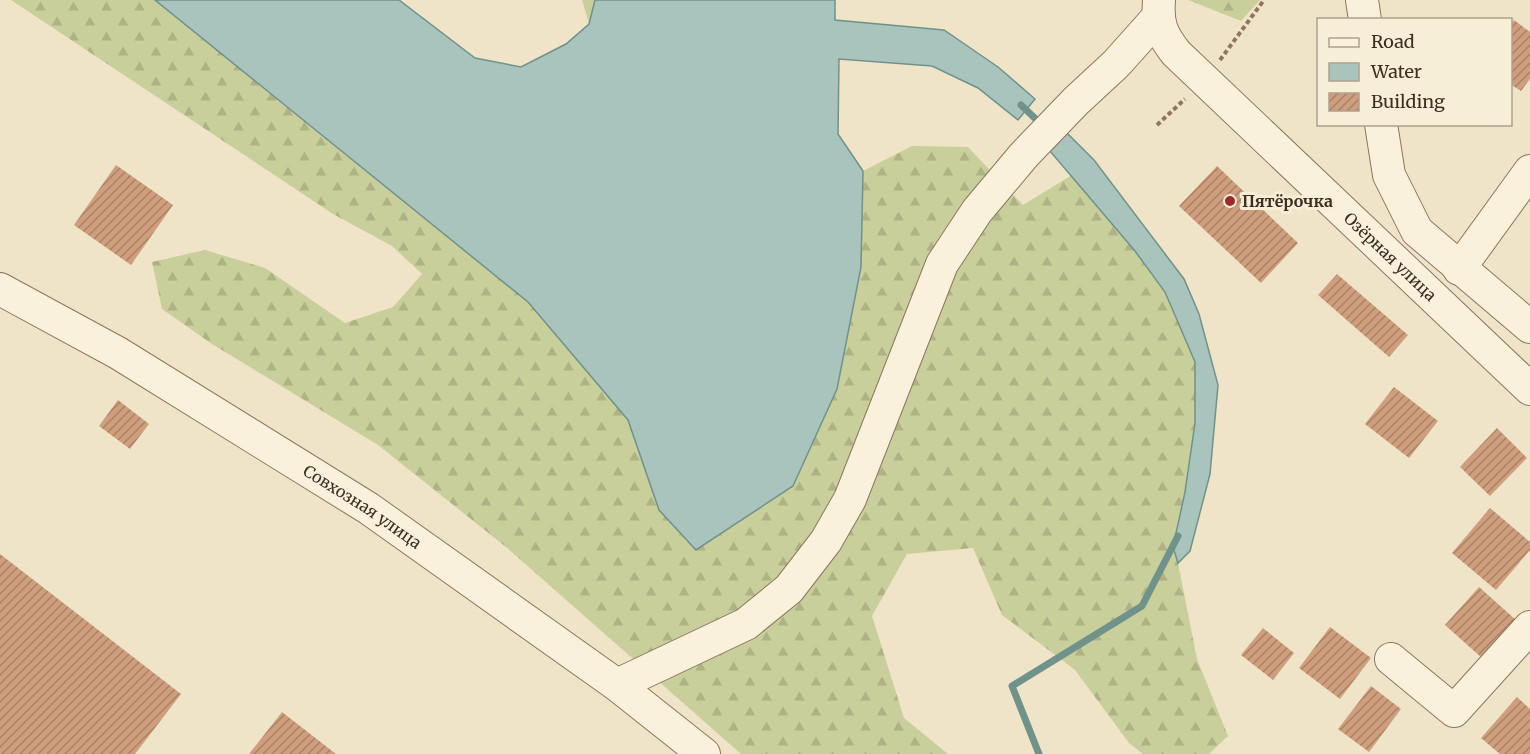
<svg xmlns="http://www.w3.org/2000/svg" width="1530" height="754" viewBox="0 0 1530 754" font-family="Merriweather,serif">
<defs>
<pattern id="forest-firs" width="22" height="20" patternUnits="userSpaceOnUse" patternTransform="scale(1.5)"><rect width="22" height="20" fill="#c9cf9b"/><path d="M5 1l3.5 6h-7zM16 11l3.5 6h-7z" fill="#aeb285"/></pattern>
<pattern id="building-hatch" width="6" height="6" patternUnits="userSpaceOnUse" patternTransform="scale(1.5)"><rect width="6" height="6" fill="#cf9f7d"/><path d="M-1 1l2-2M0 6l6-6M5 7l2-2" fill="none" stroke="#a98266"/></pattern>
</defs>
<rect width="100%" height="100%" fill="#f0e4c8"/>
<path fill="url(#forest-firs)" d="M11,0h144l373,302 101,118 30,90 134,-24 44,-97 24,-122 2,-96 49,-25 56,1 55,58 49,-30 63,76 30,41 30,70v61l-10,69 -12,55 5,16 19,96 31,77 -19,18h-66l-14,-11 -54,-73 -73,-55 -29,-67 -66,6 -35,62 32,102 44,36h-207l-235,-207 -128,-102 -166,-101 -50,-35 -10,-47 53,-12 60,18 80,55 48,-16 29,-33 -30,-28 -59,-32z
M582,0h13l-6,24v-1z
M1188,0h72l-19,21z"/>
<path fill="#a9c4bc" stroke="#6f938a" stroke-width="1.5" d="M155,0h244l76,58 46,9 45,-23 23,-20 6,-24h240v20l109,10 54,37 37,32 -17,21 -40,-32 -46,-22 -93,-7 -1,75 25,37 -2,96 -24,122 -44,97 -97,64 -37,-40 -31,-90 -100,-118z
M1067,133l27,27 90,119 15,35 19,71 -8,89 -20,77 -12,12 -5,-16 12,-55 10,-69v-61l-30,-70 -30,-41 -85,-100z"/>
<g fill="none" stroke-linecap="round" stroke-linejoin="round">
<path stroke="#6f938a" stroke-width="7" d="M1021,105l22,21
M1039,754l-27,-68 130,-80 36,-70"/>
</g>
<path fill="url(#building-hatch)" d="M1514,20l16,12v47l-9,12 -11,-7v-59z
M116,165l57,40 -42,60 -57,-40z
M1217,166l81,77 -37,40 -82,-77z
M1337,274l71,61 -19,22 -71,-62z
M1394,387l44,34 -29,37 -44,-34z
M118,400l31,24 -19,25 -31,-23z
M1497,428l30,30 -37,38 -30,-29z
M1490,508l40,34v8l-34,40 -44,-37z
M0,554l181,140 -46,60h-135z
M1479,587l37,33 -34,38 -37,-33z
M1330,627l41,31 -31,41 -41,-31z
M1263,628l31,25 -21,27 -32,-25z
M1371,686l30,23 -32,43 -31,-23z
M1517,697l13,12v45h-30l-19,-16z
M282,712l54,42h-87z"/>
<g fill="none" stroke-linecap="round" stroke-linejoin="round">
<g stroke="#8d765c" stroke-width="34">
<g id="minor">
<path d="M1362,0l3,20"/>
<path id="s1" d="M1159,1c-2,23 3,34 17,52l354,336"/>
<path d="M1381,124l8,51 28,56 113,96"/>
<path d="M1459,269l71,-98"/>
<path id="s2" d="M0,289l118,64 250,155 249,177 87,69"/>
<path d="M1391,659l63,52 76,-84"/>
<path d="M617,685l129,-61 43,-35 37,-48 24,-42 92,-235 35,-53 47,-56 52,-54 40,-37 42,-47"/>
</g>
</g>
<path stroke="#8d765c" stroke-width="4" stroke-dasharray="4.5 3" stroke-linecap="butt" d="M1220,60l44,-60
M1157,125l28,-26"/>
<use href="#minor" stroke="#faf1dc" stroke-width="32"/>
</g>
<circle fill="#9e2a2b" stroke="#f7eed8" stroke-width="2" cx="1230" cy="201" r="6"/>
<g text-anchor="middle" stroke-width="6" stroke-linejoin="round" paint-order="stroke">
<g font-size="16" font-weight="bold" fill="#3d2e20" stroke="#f7eed8" text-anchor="start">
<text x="1242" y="207">Пятёрочка</text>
</g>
<g font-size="16" fill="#3d2e20" stroke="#f7eed8">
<text dy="6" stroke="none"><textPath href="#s1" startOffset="352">Озёрная улица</textPath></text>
<text dy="6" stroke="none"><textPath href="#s2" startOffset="423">Совхозная улица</textPath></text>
</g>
</g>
<rect x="1317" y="18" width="195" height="108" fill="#f7eed8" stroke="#ada18e" stroke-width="1.5"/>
<rect x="1329" y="38" width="30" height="9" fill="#faf1dc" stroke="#ada18e" stroke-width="1.5"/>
<text x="1371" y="48" font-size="18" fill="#3d2e20">Road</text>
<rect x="1329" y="63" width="30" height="18" fill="#a9c4bc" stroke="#ada18e" stroke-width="1.5"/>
<text x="1371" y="78" font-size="18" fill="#3d2e20">Water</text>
<rect x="1329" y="93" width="30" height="18" fill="url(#building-hatch)" stroke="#ada18e" stroke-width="1.5"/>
<text x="1371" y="108" font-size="18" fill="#3d2e20">Building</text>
</svg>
